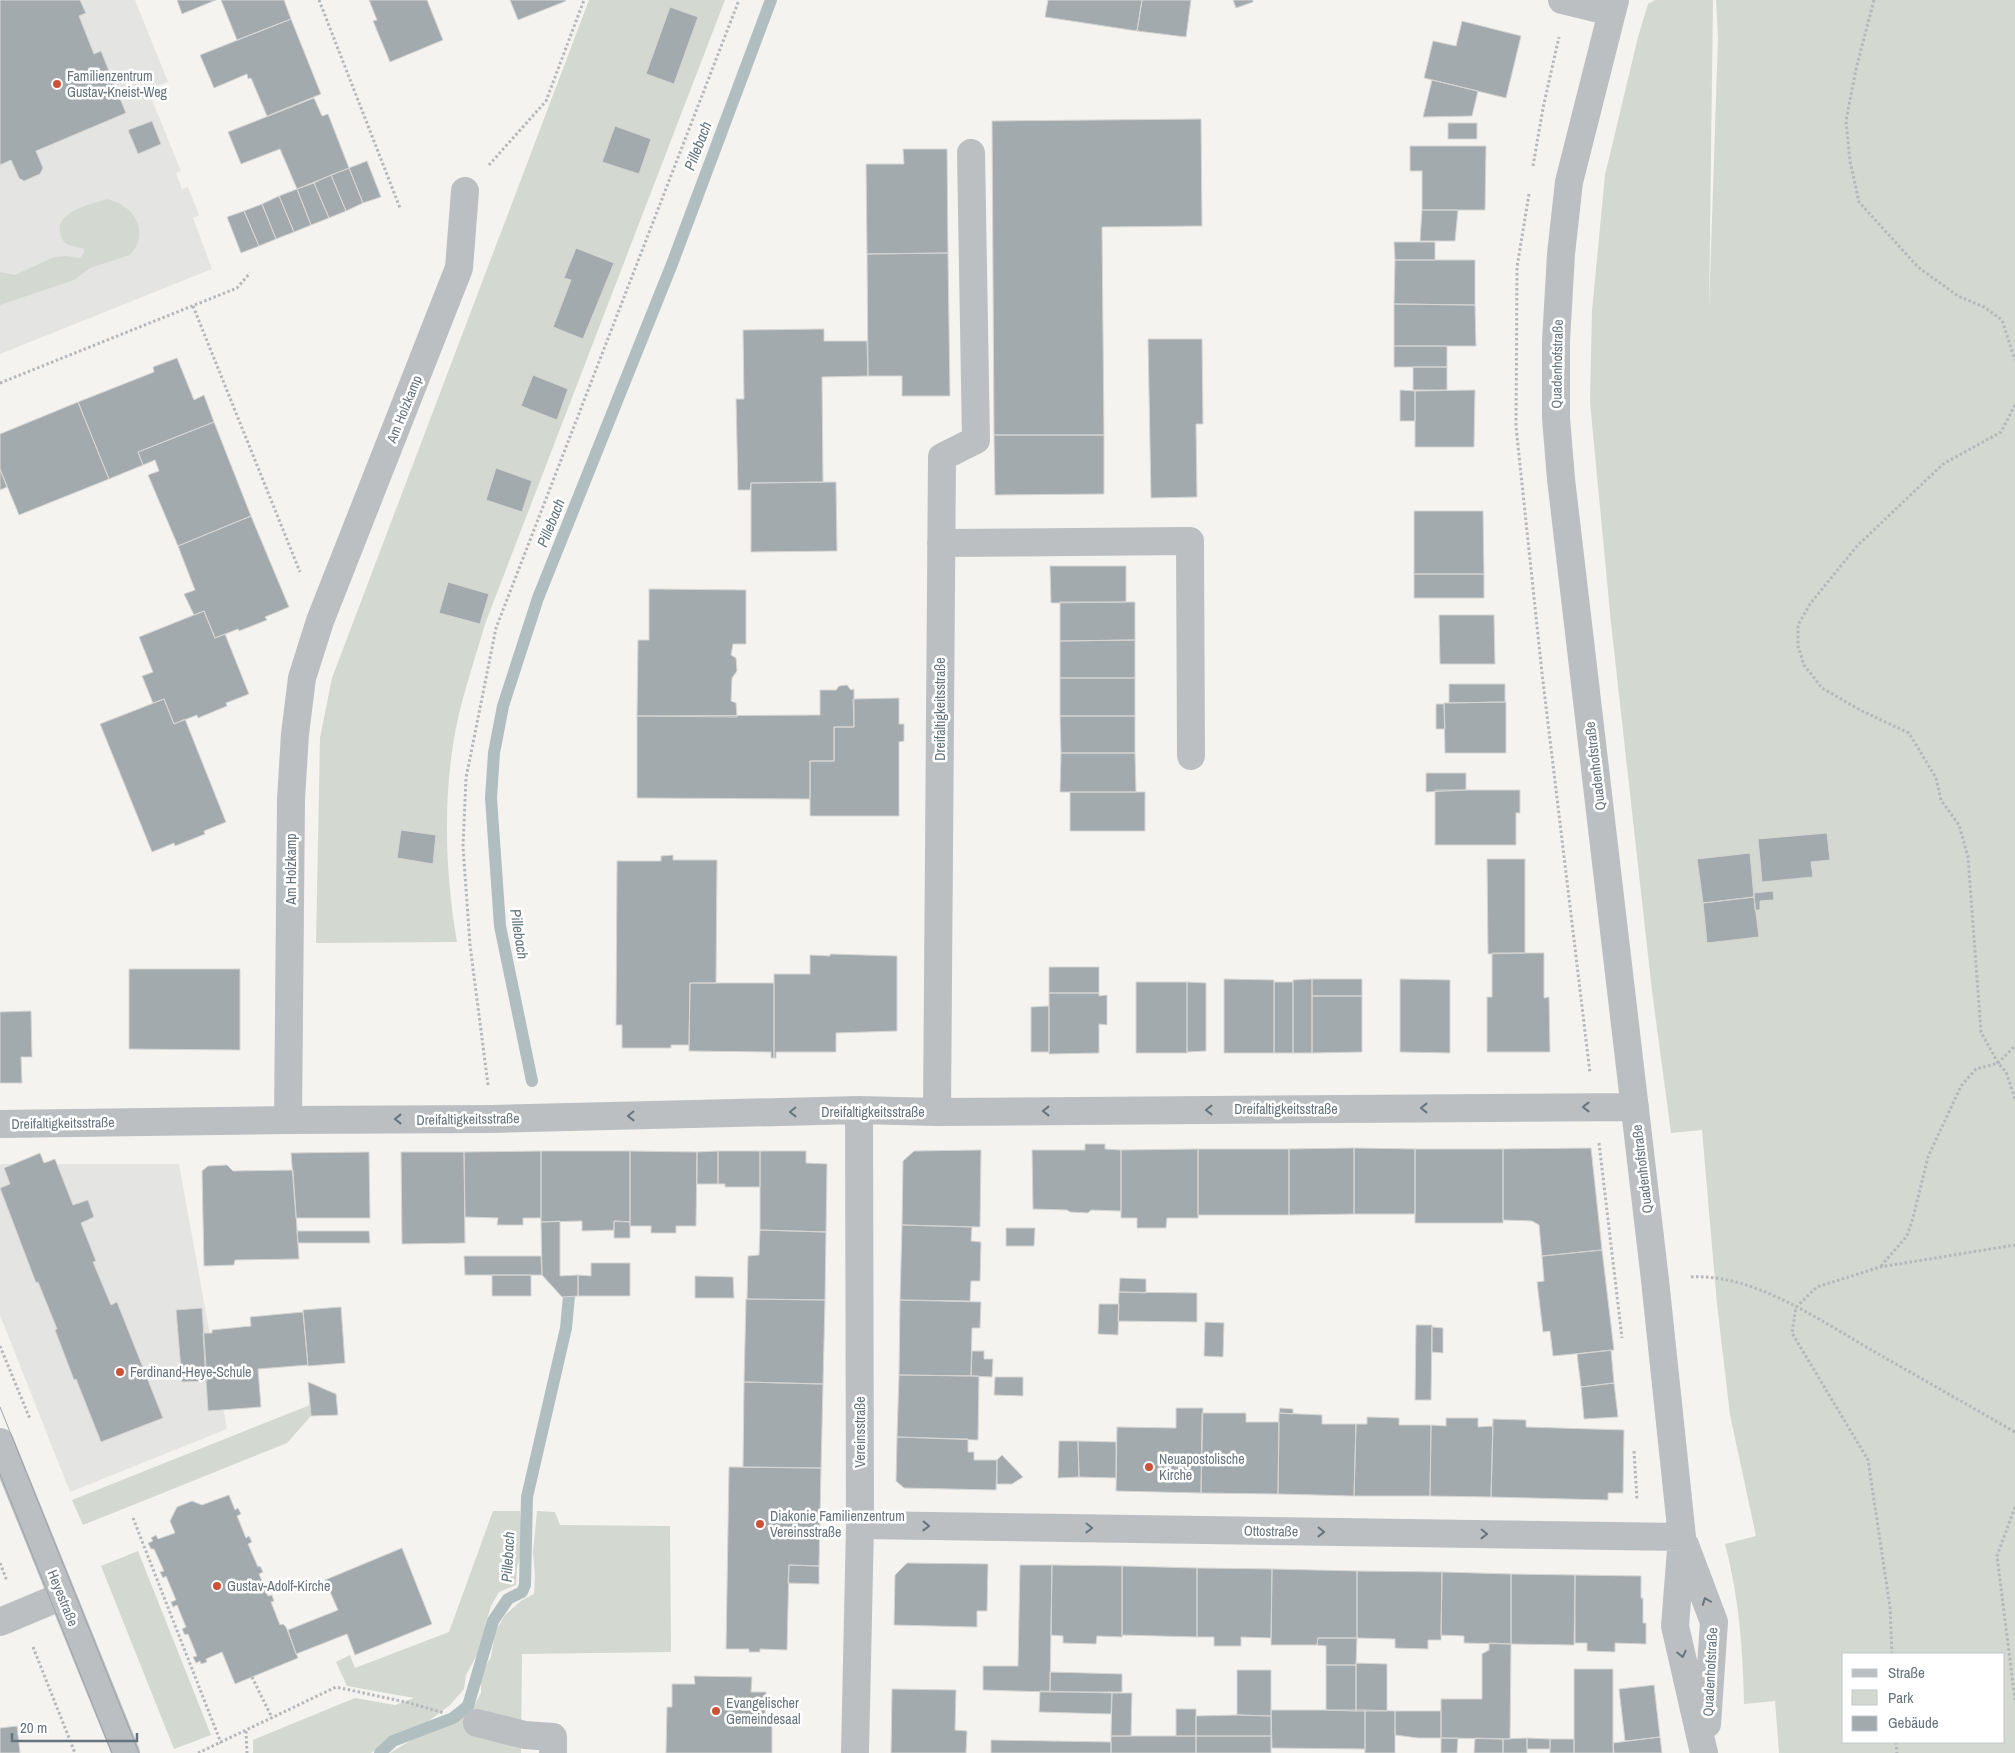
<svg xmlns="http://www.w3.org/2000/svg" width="2015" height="1753" viewBox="0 0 2015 1753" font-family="'Archivo Narrow',sans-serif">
<rect width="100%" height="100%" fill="#f4f3f0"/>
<path fill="#e4e5e3" d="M0,0h135l33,82 -20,8 33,81 -5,2 6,16 6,-2 11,28 -6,3 19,51 -212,85z
M0,1164h179l48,265 -157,63 -70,-177z"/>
<path fill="#d3d8d0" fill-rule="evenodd" d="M589,0h136l-240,624c-11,39 -26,80 -32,121 -10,66 -7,132 4,197l-141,1 4,-205 12,-60z
M1655,0h58l-4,310 9,-272 -2,-38h299v1753h-236l-4,-52 -31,3c-1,-55 -5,-107 -19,-160l31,-8 -26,-121 -13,-111 -15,-174 -31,3 -19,-142 -41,-368 -21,-221 2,-91 13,-136 33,-138 10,-33zM1844,1654h160v88h-160z
M107,199c20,5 37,20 31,43 -1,4 -5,9 -8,13l-40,13 -16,12 -74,25v-33l15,3 39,-18 12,-1 14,2 4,-5v-4c-6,-2 -15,-3 -19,-6 -3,-3 -4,-7 -5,-11 -4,-21 32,-28 47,-33z
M310,1405l1,11 -24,27 -204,82 -11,-25z
M493,1511h27l3,35 -6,22 -1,17 -17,7 -8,14 -6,20 -1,16 -18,33 -2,14 -14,16 -29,22 -32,12 -18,14h-118v-13l102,-42 40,7 19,-7 -67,-12 -11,-24 14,-7 5,13 94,-36z
M537,1511l18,1 5,13 110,1 1,126 -149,2 -1,99h-131l23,-14 43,-17 15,-11 10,-18v-19l10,-17 4,-25 10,-17 17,-15 12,-6 1,-17 -2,-25z
M138,1551l73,184 -37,14 -73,-183z"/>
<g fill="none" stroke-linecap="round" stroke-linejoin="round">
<path stroke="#b1bec0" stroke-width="12" d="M532,1081l-32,-155 -9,-128 3,-45 9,-47 35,-108 134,-334 99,-264
M380,1753l13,-12 60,-23 15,-12 25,-85 15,-22 14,-7 3,-7 2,-88 39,-169 3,-32"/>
</g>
<path fill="#a3aaae" stroke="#d5d5d3" d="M0,0h80l6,13 -7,3 15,38 7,-3 25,62 -90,38 7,17 -3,6 -16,7 -5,-3 -8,-18 -11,5z
M177,0h39l-34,14z
M221,0h63l7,19 -54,21z
M369,0h58l16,40 -53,22 -17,-41 4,-1z
M510,0h55l1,1 -48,19z
M1048,0h94l-5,31 -92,-14z
M1142,0h49l-5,37 -49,-6z
M1233,0h20v2l-17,6z
M670,7l28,10 -24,67 -28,-10z
M291,19l30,75 -54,22 -16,-38 -3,1 -1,-5 -33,14 -14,-33z
M1462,21l59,15 -15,62 -82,-20 9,-37 23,5z
M1432,80l46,11 -6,25 -49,1z
M314,98l8,18 6,-2 21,54 -52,21 -17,-40 -39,15 -13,-32z
M1201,119l1,107 -100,1 2,208h-110l-2,-314z
M152,121l9,23 -23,10 -10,-24z
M1448,123h29v16h-29z
M615,126l36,13 -12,35 -37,-12z
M1410,146h76l-1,64h-63v-39h-12z
M903,149h44l1,104 -81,1 -1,-90h38z
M367,161l14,36 -18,6 -14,-35z
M349,168l14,35 -17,8 -15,-36z
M331,175l15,36 -17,7 -15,-35z
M314,183l15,35 -18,7 -14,-36z
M297,189l14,36 -17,7 -15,-36z
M279,196l15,36 -18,7 -14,-35z
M262,204l14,35 -17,7 -15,-35z
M1422,210h36l-3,31h-35z
M244,211l15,35 -18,7 -14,-36z
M1394,242h41v18h-40z
M576,248l38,15 -31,76 -30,-12 18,-47 -7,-2z
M948,253l2,143h-48v-20h-34l-1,-122z
M1395,260h80v45l-81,-1z
M1394,304l81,1 1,41h-82z
M824,329v12h43l1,35 -46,1 1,105 -72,1 -1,7h-12l-2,-91h8l-1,-69z
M1148,339h54l1,85h-7l1,73 -46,1z
M1394,346h53v21h-53z
M177,358l17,42 10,-5 10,27 -76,30 5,13 -34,14 -31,-77 76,-30 -1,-5z
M1413,367h34v23h-34z
M533,375l35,14 -11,31 -36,-14z
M1400,390l15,1v30h-15z
M1475,390l-1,57h-59v-56z
M78,402l31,77 -90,36 -19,-46v-35z
M214,422l37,94 -73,30 -30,-71 11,-4 -4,-11 -12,5 -5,-13z
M994,435h110v59l-109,1z
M496,468l36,13 -10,31 -36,-12z
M0,469l7,18 -7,3z
M836,482l1,69 -86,1v-69z
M1414,511h69l1,63h-70z
M251,516l38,91 -24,10 2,3 -28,11 -1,-2 -23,9 -11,-27 -10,4 -10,-21 11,-4 -17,-44z
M1050,566h76v36l-75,1z
M1414,574h70v24h-70z
M448,582l41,12 -9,30 -41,-11z
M649,589l97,1v54h-13l-2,11 5,3 1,13 -5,7 -1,23 5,2 1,14 -100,-1 1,-76h11z
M1060,602h75v38l-75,1z
M204,611l11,27 10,-4 24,60 -23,9 1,3 -29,12 -1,-3 -23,9 -10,-25 -11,4 -11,-27 11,-4 -14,-35z
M1439,615h55l1,49h-55z
M1135,640v38h-75v-37z
M1060,678h75v38h-75z
M1449,684h56v18l-56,1z
M847,685l4,5 3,-1v38h-20v34h-24v38l-173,-1v-82l183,-1v-25h16l3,-4z
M899,698v26h5v17l-5,1v74h-89v-55h24v-34h20l-1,-28z
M164,699l10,25 11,-5 41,103 -22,9 1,3 -30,12 -1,-3 -22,9 -52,-128z
M1506,702v51h-61l-1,-50z
M1436,704h8l1,25h-9z
M1060,716h75v37h-74z
M1061,753h74l1,39h-76z
M1426,773h40v17l-40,2z
M1435,790h85v23h-4v32h-81z
M1070,792h75v39h-75z
M401,830l35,5 -3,29 -36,-6z
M1827,833l3,27 -19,2 2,15 -51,5 -4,-43z
M1750,853l4,44 -51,6 -6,-44z
M673,855v5h44l-1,123h-26l-1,62h-18v3h-49v-23h-6l1,-164h44v-5z
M1487,859h38v94l-37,1z
M1773,891l1,9 -14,1v9h-5l-1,-17z
M1754,897l5,40 -52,6 -4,-40z
M1492,953h52v45l5,-1 1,55h-63v-55h5z
M830,954l67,2v75l-61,2v19h-60v6h-2v-84h36v-19l20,1z
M1049,967h50v26h-50z
M129,969h111v81l-111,-1z
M1224,979l50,1v73h-50z
M1312,979h50v17h-50z
M1312,979v74h-19v-73z
M1400,979l50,1v73l-50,-1z
M1136,982h51v71h-51z
M1187,982l19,1v68l-19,1z
M1274,982h19v71h-19z
M690,983h84v75h-3v-6l-82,-1z
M1049,993h50v3l8,-1v30l-8,-1v29l-50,1z
M1312,996h50v56l-50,1z
M1049,1006v46h-18v-45z
M31,1011l1,46h-11l1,26h-22v-71z
M1085,1144h20v5l16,1v61l-30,-1 -3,3 -18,-1 -3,-2 -34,-1 -1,-59h53z
M1354,1148v66l-65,1v-66z
M1354,1148l61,1v65h-61z
M1591,1148l11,102 -60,6 -3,-31 -7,-4 -29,-1v-71z
M1198,1149v69h-31l-1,10h-29v-10h-16v-68z
M1198,1149h91v66h-91z
M1415,1149h88v74h-88z
M981,1150l-1,77 -78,-2 1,-64 11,-10z
M541,1151v67h-18v7h-26l1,-7 -33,-1 -1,-65z
M541,1151h89v71l-16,-1v9l-32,1v-10l-41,1z
M630,1151l67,1 -1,74h-20v7h-25v-7h-21z
M718,1151h42v36h-35v-3h-7z
M718,1151v33h-21v-32z
M760,1151h46v12l21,1 -1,68 -66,-2z
M369,1152l1,66h-74l-5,-65z
M401,1152h63l1,91 -63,1z
M40,1153l4,10 11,-4 18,46 15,-5 6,17 -13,6 15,38 -3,1 18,43 6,-3 46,116 -62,24 -25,-63 -2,1 -19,-50 2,-1 -19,-47 -2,1 -36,-95 10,-4 -6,-16z
M227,1165l6,6 60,-1 6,89 -64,1 -1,5 -30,1 -2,-95 6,-5z
M560,1221v55l18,-1v21l-16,1 -20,-22 -1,-53z
M614,1221l16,1v16h-16z
M902,1225l70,2 -1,14 10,1 -1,39h-9l-1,20 -70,-1z
M1006,1228h29l-1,18h-28z
M760,1230l66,2 -1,68 -78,-1 1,-43 11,-1z
M297,1231h72l1,12h-72z
M1602,1250l12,100 -61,6 -3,-25 -7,1 -6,-50 7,-1 -2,-25z
M464,1256h77l1,19h-77z
M591,1263h39v33h-52v-21l13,1z
M492,1275h39v21h-39z
M695,1276l38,1 1,21h-39z
M1120,1278l26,1v14l-27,-1z
M1119,1292l78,1v29l-79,-1z
M746,1299l79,1 -2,84 -79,-2z
M900,1300l81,2 -1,26h-8l-1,48 -72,-1z
M1099,1304h20l-1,31 -20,-1z
M341,1307l4,56 -37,3 -5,-56z
M202,1308l5,73 -25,1 -6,-72z
M303,1312l5,53 -50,4 3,38 -53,4 -5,-78h9v-3l39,-4 -1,-9z
M1205,1322l19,1 -1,34 -19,-1z
M1416,1325h16l-1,75h-16z
M1432,1327l11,1v25l-11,-1z
M1611,1350l3,33 -33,4 -4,-33z
M972,1351h12v8h9l-1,18 -21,-1z
M899,1375l80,1 -1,64 -81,-3z
M995,1377h28v19l-29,-1z
M308,1382l28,12 2,21 -27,1z
M744,1382l79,2 -2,84 -78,-1z
M1614,1383l4,34 -34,2 -3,-32z
M1176,1408h27l-2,85 -85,-2 1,-64 59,1z
M1280,1408l13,1v5l-14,-1z
M1202,1413h44v9h33l-1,72 -77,-1z
M1279,1413l43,2v9h34l-2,72 -76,-2z
M1367,1417l32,1v7h32l-1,71h-76l2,-72h11z
M1446,1418h32v9l15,-1 -2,71 -61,-1 1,-71 15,1z
M1493,1419l33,1v7l98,3 -1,63h-15v7l-117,-3z
M897,1437l71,2v13h6v8h23l-1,30 -92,-2 -8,-7z
M1059,1441h19l1,36 -21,1z
M1078,1441l38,1v36l-37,-1z
M1002,1455l21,22 -11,7h-15v-24z
M729,1467l92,1 -2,98 -30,-1 -2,85 -27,-1v3h-11v-3h-23z
M229,1495l6,15 3,-2 3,6 -4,2 9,22 3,-2 3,6 -4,2 10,23 2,-1 3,6 -4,2 9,22 4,-1 2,6 -3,1 9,23 3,-1 3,3 12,31 -63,26 -13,-32 -16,7 1,3 -6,2 -1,-3 -4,2 -3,-6 4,-1 -9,-22 -3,1 -3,-6 4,-2 -9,-22 -4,2 -2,-5 5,-2 -10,-24 -3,2 -3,-6 4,-1 -10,-22h-3l-3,-6 5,-2 -2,-3 5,-3 2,4 17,-6 -5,-12 7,-14 15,-6 10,4z
M402,1548l30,76 -77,31 -8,-21 -51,20 -8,-24 50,-20 -13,-30z
M907,1563l81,1 -1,47h-10v16l-83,-2 1,-50z
M789,1565l30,1v18l-31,-1z
M1020,1565h32l-2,127 -67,-2v-24h35z
M1052,1565l70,1v71l-25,-1 -1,8 -33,-1v-7l-12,-1z
M1122,1566l75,2v69l-75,-2z
M1197,1568l75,1 -1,69 -30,-1v9h-27v-9h-17z
M1272,1569l85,2v67h-39l-1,7h-46z
M1357,1571l85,1 -1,68h-13v9l-33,-1v-9l-38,-1z
M1442,1572l69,2v70l-47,-1v-7l-23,-1z
M1511,1574l64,1 -1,70 -63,-1z
M1575,1575l66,1v22h2v25h3v21l-31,-1v9l-28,-1v-8h-12z
M1318,1638h39l-1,27h-30v-19l-9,-1z
M1489,1643l22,1 -1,95 -69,-1v-39h41v-45l7,-4z
M1356,1663l31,1v47h-31z
M1326,1665h30v46l-30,-1z
M1574,1669h39v84h-39z
M1237,1670h34v46l-34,-1z
M1050,1672l72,2v18h-72z
M694,1676l58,1 -1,15h15l-1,23h7v38h-106l1,-46h5v-23h23z
M1654,1685l6,52 -35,4 -6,-52z
M892,1689l64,1 -1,40 12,1 -1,22h-75z
M1040,1691l72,2 -1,21 -72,-2z
M1112,1693h20l-1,43h-20z
M1176,1709h20v27h-20z
M1271,1710h94v39l-93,-1z
M1365,1710l30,1v42h-30z
M1395,1711h46v27h-23l-23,-3z
M1237,1715l34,1v20h-75v-20z
M17,1726l3,27h-20v-25z
M1111,1736h85v17h-85z
M1196,1736h75v17h-75z
M1660,1737l2,16h-48l-1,-10z
M1441,1738h17l-1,15h-16z
M1475,1738l28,1v14h-29z
M1527,1738v15h-24v-14z
M1527,1738l23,1v10h-23z
M1550,1739h24v14h-24z
M991,1740l120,2v11h-120z"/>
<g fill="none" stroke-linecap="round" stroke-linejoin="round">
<path stroke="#b5b8ba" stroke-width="3" stroke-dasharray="2.5 2.5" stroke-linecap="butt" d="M319,0l81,208
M1874,0l-18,69 -10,52 4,40 9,41 59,65 40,29 26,11 18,13 13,40
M489,165l57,-64 38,-101
M1533,166l10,-58 16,-71
M1529,194l-12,73 -1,160 26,246 48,400
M193,306l107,266
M0,383l237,-95 13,-15
M2015,405l-14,27 -58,32 -86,82 -47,58 -12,21v21l6,19 18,23 40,23 47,22 27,45 5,22 18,25 9,32 13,175 17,31 8,9 9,27
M488,1085l-18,-140 -7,-98 3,-69 30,-150 243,-628
M1599,1143l23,195
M1881,1266l26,-30 6,-18 15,-61 33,-71 15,-17 22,-6 17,-17
M1691,1277c63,-4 131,45 184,75 47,27 93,53 140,80
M0,1346l30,73
M1634,1451l3,49
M2015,1507l-18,49 18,144
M133,1518l88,225
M0,1563l7,18
M33,1647l42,106
M1892,1654l-2,-47 -22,-147 -76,-127 4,-26 21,-20 63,-20 135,-22
M252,1677l20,41
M246,1731l1,22
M1896,1742l1,11
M198,1753l138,-66 74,16 34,10"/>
<path stroke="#bbbfc1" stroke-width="28" d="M1562,0l49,12
M1615,0l-46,182 -8,72 -5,87v77l5,61 94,801 27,257 -7,89 29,127
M941,543l249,-2 1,215
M937,1112l5,-655 34,-17 -5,-287
M288,1120l3,-321 4,-65 7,-56 18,-57 139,-353 6,-77
M0,1124l288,-4 204,-1 367,-9 78,2 698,-5
M0,1442l126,311
M860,1525l822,12
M1685,1545l29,77 -7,102
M0,1622l62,-26
M477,1723l48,12 28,2v16
M855,1753l5,-228 -1,-415"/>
<path stroke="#9da3a7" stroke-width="1" d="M0,1407l139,346
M0,1474l112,279"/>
</g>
<defs><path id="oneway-chevron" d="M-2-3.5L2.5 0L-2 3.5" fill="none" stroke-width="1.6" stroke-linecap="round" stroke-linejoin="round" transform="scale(1.25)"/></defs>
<g stroke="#66747d">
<use href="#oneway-chevron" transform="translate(1586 1107) rotate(180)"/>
<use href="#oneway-chevron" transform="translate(1424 1108) rotate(180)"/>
<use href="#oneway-chevron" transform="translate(1209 1110) rotate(180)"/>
<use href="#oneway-chevron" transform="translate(1046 1111) rotate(180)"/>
<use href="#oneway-chevron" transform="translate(793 1112) rotate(179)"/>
<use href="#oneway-chevron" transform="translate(631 1116) rotate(179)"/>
<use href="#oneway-chevron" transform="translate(398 1119) rotate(180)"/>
<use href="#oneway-chevron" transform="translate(926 1526) rotate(1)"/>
<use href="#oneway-chevron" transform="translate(1089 1528) rotate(1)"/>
<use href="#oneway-chevron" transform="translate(1321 1532) rotate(1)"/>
<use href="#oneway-chevron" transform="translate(1484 1534) rotate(1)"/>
<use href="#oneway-chevron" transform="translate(1706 1601) rotate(-111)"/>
<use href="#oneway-chevron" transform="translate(1682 1654) rotate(77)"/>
</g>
<g fill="#cc5238" stroke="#fff" stroke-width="2">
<circle cx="57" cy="84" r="5"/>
<circle cx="120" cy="1372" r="5"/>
<circle cx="1149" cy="1467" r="5"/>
<circle cx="760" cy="1524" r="5"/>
<circle cx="217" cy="1586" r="5"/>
<circle cx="716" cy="1711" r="5"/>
</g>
<g text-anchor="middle" stroke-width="5" stroke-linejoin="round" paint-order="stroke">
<g font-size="14" fill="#66747d" stroke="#fff" text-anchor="start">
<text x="67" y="81">Familienzentrum<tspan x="67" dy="16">Gustav-Kneist-Weg</tspan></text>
<text x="130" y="1377">Ferdinand-Heye-Schule</text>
<text x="1159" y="1464">Neuapostolische<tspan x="1159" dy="16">Kirche</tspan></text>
<text x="770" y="1521">Diakonie Familienzentrum<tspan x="770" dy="16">Vereinsstraße</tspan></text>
<text x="227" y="1591">Gustav-Adolf-Kirche</text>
<text x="726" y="1708">Evangelischer<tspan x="726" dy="16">Gemeindesaal</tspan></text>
</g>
<g font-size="14" fill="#66747d" stroke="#fff">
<text transform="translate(1557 364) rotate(-89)" y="5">Quadenhofstraße</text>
<text transform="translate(404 409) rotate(-68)" y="5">Am Holzkamp</text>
<text transform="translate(940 709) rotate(-90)" y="5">Dreifaltigkeitsstraße</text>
<text transform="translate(1595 766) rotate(-97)" y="5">Quadenhofstraße</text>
<text transform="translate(291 869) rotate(-90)" y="5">Am Holzkamp</text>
<text x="1286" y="1114">Dreifaltigkeitsstraße</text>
<text x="873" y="1117">Dreifaltigkeitsstraße</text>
<text transform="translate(468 1119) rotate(-1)" y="5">Dreifaltigkeitsstraße</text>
<text transform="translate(63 1123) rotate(-1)" y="5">Dreifaltigkeitsstraße</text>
<text transform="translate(1642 1169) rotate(-97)" y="5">Quadenhofstraße</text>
<text transform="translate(860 1432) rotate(-90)" y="5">Vereinsstraße</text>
<text transform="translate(1271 1531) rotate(1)" y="5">Ottostraße</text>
<text transform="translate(63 1598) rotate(68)" y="5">Heyestraße</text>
<text transform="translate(1710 1672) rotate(-87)" y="5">Quadenhofstraße</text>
</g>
<g font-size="15" font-style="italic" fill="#62767b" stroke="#fff">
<text transform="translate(698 146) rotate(-69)" y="5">Pillebach</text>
<text transform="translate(551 523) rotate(-68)" y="5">Pillebach</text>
<text transform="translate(519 934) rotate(81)" y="5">Pillebach</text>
<text transform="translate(508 1557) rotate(-87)" y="5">Pillebach</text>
</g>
</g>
<rect x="1842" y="1653" width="162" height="90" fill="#ffffff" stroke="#c2c7cb"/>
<rect x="1852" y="1669" width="25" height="8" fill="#bbbfc1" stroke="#c2c7cb"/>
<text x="1888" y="1678" font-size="15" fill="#66747d">Straße</text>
<rect x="1852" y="1690" width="25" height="15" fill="#d3d8d0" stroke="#c2c7cb"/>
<text x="1888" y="1703" font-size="15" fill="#66747d">Park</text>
<rect x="1852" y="1716" width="25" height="15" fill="#a3aaae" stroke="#c2c7cb"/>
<text x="1888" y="1728" font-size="15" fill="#66747d">Gebäude</text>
<path d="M12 1733v8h125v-8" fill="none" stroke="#66747d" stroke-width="2.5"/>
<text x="20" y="1733" font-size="15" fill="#66747d" stroke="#ffffff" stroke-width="4" paint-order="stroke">20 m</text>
</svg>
